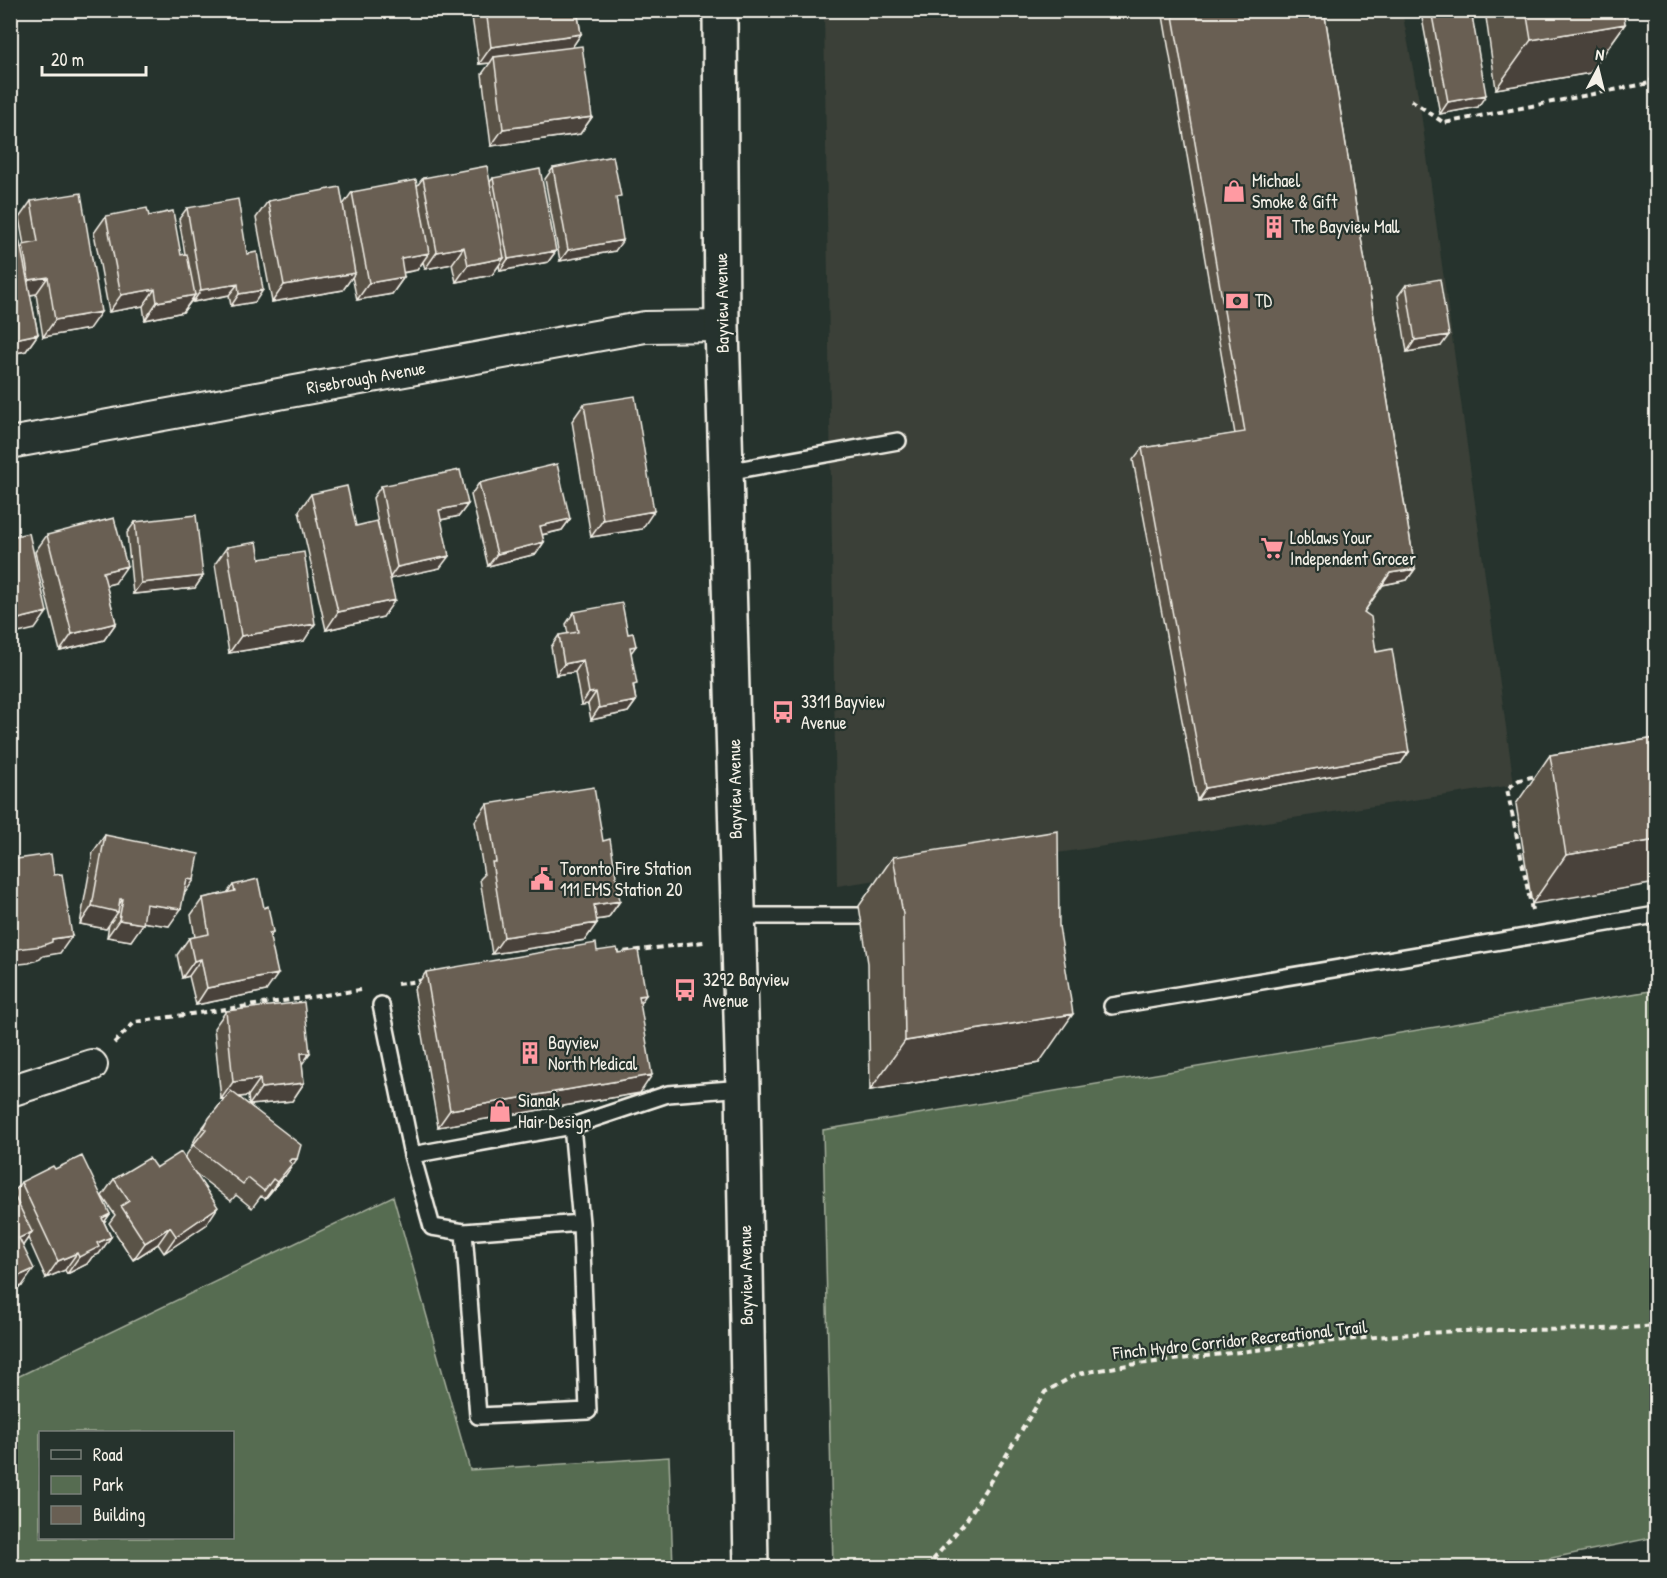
<svg xmlns="http://www.w3.org/2000/svg" width="1667" height="1578" viewBox="0 0 1667 1578" font-family="'Patrick Hand',sans-serif">
<rect width="100%" height="100%" fill="#26332d"/>
<filter id="ink" filterUnits="userSpaceOnUse"><feTurbulence type="fractalNoise" baseFrequency=".0167" numOctaves="2"/><feDisplacementMap in="SourceGraphic" scale="12" xChannelSelector="R" yChannelSelector="G"/><feConvolveMatrix kernelMatrix="1 2 1 2 8 2 1 2 1" color-interpolation-filters="sRGB"/></filter>
<g filter="url(#ink)">
<path fill="#3a4038" d="M824,11h578l18,95 94,679 -677,101z"/>
<path fill="#566c51" stroke="#a5ae9c" stroke-width="1.5" fill-rule="evenodd" d="M1656,990v547l-154,31 -669,-1 -10,-437z
M393,1196l77,274 199,-13 4,110h-662v-187zM40,1432h192v106h-192z"/>
<g fill="none" stroke-linecap="round" stroke-linejoin="round">
<g stroke="#f4f1e8" stroke-width="20">
<path id="service" d="M726,472l172,-31
M738,916h123
M381,1005l31,150 160,-29 96,-32 75,-6
M1112,1006l544,-91
M572,1126l9,97 7,188 -110,5 -14,-184 117,-9
M412,1155l20,72 32,5"/>
</g>
<g stroke="#f4f1e8" stroke-width="34">
<path id="minor" d="M10,443l635,-116 77,-1
M10,1091l82,-26"/>
</g>
<g stroke="#f4f1e8" stroke-width="38">
<path id="secondary" d="M720,10l2,316 21,762 8,480"/>
</g>
<path stroke="#f4f1e8" stroke-width="4" stroke-dasharray="6 4.5" stroke-linecap="butt" d="M1411,100l33,23 206,-40 6,-13
M1532,910l-25,-121 12,-9 21,-5
M614,953l90,-11
M397,984l28,-4
M114,1043l21,-21 225,-32
M926,1568l40,-47 79,-129 32,-18 51,-9c104,-11 209,-27 314,-33 71,-4 143,0 214,-6"/>
<use href="#service" stroke="#26332d" stroke-width="15"/>
<use href="#minor" stroke="#26332d" stroke-width="30"/>
<use href="#secondary" stroke="#26332d" stroke-width="33"/>
</g>
<path fill="#5a5247" stroke="#f4f1e8" stroke-width="1.5" fill-rule="evenodd" d="M471,10h106l4,24 -9,13 20,70 -12,17 -89,12 -9,-72 8,-11 -11,1z
M985,10h43l-42,7z
M1162,10h162l91,559 -8,11 -24,5 -19,27 45,140 -8,11 -204,37 -64,-340 9,-12 93,-14z
M1423,10h48l7,97 -38,7 -19,-101z
M1485,10h138l2,14 -35,49 -94,16z
M553,168l64,34 -2,49 -55,10 -15,-82z
M423,178l67,4 3,-4 63,73 -8,11 -48,9 -1,-6 -7,10 -36,7 -4,-18 -27,5 -2,-7 -6,8 -14,3 1,4 -12,17 -35,6 -5,-24 -9,14 -71,12 -16,-84 12,-17 75,4 9,-13 65,-6z
M31,201l58,128 -46,8 -7,-43 -6,1 8,39 -12,17 -16,3v-119l11,14 3,-4 -5,-27z
M187,208l68,94 -24,4 -2,-11 -36,7v-3l-10,13 -38,8 -2,-14 -34,6 -15,-79 12,-17h43l32,39 4,-1 -6,-35z
M1406,285l35,61 -34,6 -9,-56z
M584,404l58,125 -51,8 -19,-116z
M479,483l91,36 -8,11 -20,5 2,7 -8,12 -48,12 -17,-71z
M381,486l87,18 -9,12 -18,4 -1,48 -50,10 -7,39 -57,13 -27,-119 12,-17 45,32 23,3 -6,-31z
M135,522l68,54 -8,12 -62,6 -6,-61z
M47,535l68,48 -9,2 10,38 -12,17 -44,11 -25,-99z
M227,547l33,12 44,82 -75,12 -14,-89z
M574,612l57,41 3,36 2,12 -8,11 -37,8 -3,-16 -7,1 -6,-33 -19,3 -5,-28 8,-12 9,-1 -2,-10z
M1656,738l-124,166 -16,-100 34,-49z
M487,804l116,37 17,60 -12,17 -12,2 1,3 -12,17 -93,14 -12,-75 4,-4 -9,-54z
M105,835l79,59 -15,32 -26,-4 -12,19 -24,-4 2,-13 -3,5 -26,-5 13,-72z
M893,857l166,69 -20,137 -169,27 -2,-127 -9,-57z
M233,885l31,23 9,24 -3,5 -4,54 -70,14 -7,-29 -7,2 -5,-23 12,-17 6,-1 -4,-22 12,-17 24,-5z
M597,951l21,2 22,50v90l-202,34 -24,-138 12,-17z
M226,1011l76,52 2,20 -12,18 -43,4 36,71h-1l-19,23 -4,-3 -9,12 -16,-13 -5,6 -36,-28 11,52 -42,28 -6,-9 -25,16 -24,-37 6,-8 -13,-19 12,-17 42,-11 29,-11 8,-12h-1l5,-10 28,-37 -4,1 -7,-71zM248,1096l1,9 -11,-8z
M55,1169l55,45 -6,8 7,15 -12,17 -7,3 -5,7 -20,10 -2,-4 -19,8 -18,-40 -5,7 -1,41 -12,5v-104l3,6 8,-11z"/>
<path fill="#4a423a" stroke="#f4f1e8" stroke-width="1.5" d="M991,10h37l-42,7z
M1625,24l-35,49 -94,16 35,-49z
M581,34l-12,18 -75,5 -4,6 -11,1 12,-17z
M1486,95l-8,12 -38,7 8,-12z
M592,117l-12,17 -89,12 12,-17z
M623,240l-8,11 -55,10 8,-11z
M464,247l-12,17 -27,5 12,-17z
M556,251l-8,11 -48,9 8,-12z
M429,253l-12,17 -28,5 12,-17z
M504,258l-12,17 -36,7 12,-17z
M355,273l-12,17 -71,12 12,-17z
M48,277l-12,17 -19,3 12,-17z
M404,277l-12,17 -35,6 12,-17z
M238,284l-9,11 -36,7 8,-12z
M155,289l-12,17 -34,6 12,-17z
M263,290l-8,12 -24,4 8,-12z
M195,295l-12,17 -38,8 12,-18z
M101,312l-12,17 -46,8 12,-17z
M38,334l-12,17 -16,3v-14z
M1449,335l-8,11 -34,6 8,-12z
M468,504l-9,12 -28,6 8,-12z
M654,511l-12,18 -51,8 12,-17z
M570,519l-8,11 -30,7 8,-11z
M544,542l-8,12 -48,12 9,-12z
M449,556l-9,12 -51,11 8,-12z
M127,566l-12,17 -24,6 12,-17z
M1415,569l-8,11 -25,5 8,-12z
M203,576l-8,12 -62,6 8,-11z
M395,600l-12,17 -57,13 12,-18z
M47,612l-12,17 -25,6v-14z
M116,623l-12,17 -44,11 12,-17z
M315,624l-11,17 -75,12 12,-17z
M636,646l-8,11 2,-10z
M583,660l-8,12 -19,3 8,-11z
M596,692l-8,12 -7,1 8,-12z
M636,701l-8,11 -37,8 8,-12z
M1409,752l-8,11 -204,37 8,-12z
M1656,840v43l-124,21 34,-49z
M187,879l7,1 -12,17z
M120,899h3l-9,12 4,1 -12,17 -26,-5 12,-18z
M620,901l-12,17 -26,4 12,-17z
M146,904l35,5 -12,17 -35,-5z
M119,920l24,4 -12,17 -24,-4z
M597,923l-12,17 -93,14 12,-17z
M72,936l-12,17 -17,3 -3,3 -11,4 -19,2v-15l42,-11z
M201,959l-12,17 -7,2 12,-17z
M278,974l-12,17 -70,14 11,-17z
M646,995l-12,17 5,-16z
M1073,1014l-34,49 -169,27 35,-49z
M301,1053h9l-12,17z
M652,1075l-12,18 -202,34 12,-17z
M260,1079l-12,17 -27,3 12,-17z
M304,1083l-12,18 -43,4 12,-17z
M291,1159h6l-12,17h-1l-19,23 12,-17 2,-6z
M218,1207l-12,18 -42,28 12,-17z
M110,1214l-12,17 4,-13z
M170,1227l-12,17 -25,16 12,-17z
M32,1232l-12,18 -1,-12z
M111,1237l-12,17 -7,3 -5,7 -20,10 12,-17 18,-14z
M77,1253l-12,17 -19,8 12,-17z
M34,1269l-12,17 -12,5v-10l2,-2z"/>
<path fill="#695f53" stroke="#f4f1e8" stroke-width="1.5" d="M486,10h91l4,24 -90,13z
M1172,10h152l91,559 -25,4 -26,39 7,5 5,35 16,-3 17,103 -204,36 -63,-340 103,-16z
M1431,10h40l15,85 -38,7z
M1526,10h97l2,14 -94,16z
M582,46l10,71 -89,12 -9,-72z
M613,156l8,40 -5,1 7,43 -55,10 -15,-82z
M487,166l17,92 -36,7 -4,-18 -27,5 -14,-74z
M540,169l16,82 -48,8 -15,-81z
M416,180l13,73 -28,5 3,19 -35,6 -17,-91z
M340,187l15,86 -71,12 -16,-84z
M81,193l20,119 -46,8 -7,-43 -19,3 -6,-35 15,-3 -7,-41z
M238,199l9,55 10,-2 6,38 -24,4 -1,-10 -37,6 -14,-82z
M147,208l2,8 24,-5 8,44 6,-1 8,41 -38,7 -2,-13 -34,6 -15,-79z
M18,233l20,101 -28,6v-105z
M1440,279l9,56 -34,5 -9,-55z
M635,396l19,115 -51,9 -19,-116z
M557,464l13,55 -30,7 4,16 -47,12 -18,-71z
M460,470l8,34 -29,6 10,46 -52,11 -16,-81z
M347,486l9,40 21,-5 18,79 -57,12 -27,-118z
M196,515l7,61 -62,7 -6,-61z
M114,518l13,48 -24,6 13,51 -44,11 -25,-99z
M29,533l18,79 -37,9v-84z
M257,542l3,17 44,-7 11,72 -74,12 -14,-89z
M622,603l6,31 5,-1 3,13 -6,1 7,37 -4,1 3,16 -37,7 -3,-16 -7,1 -6,-33 -19,4 -5,-29 19,-3 -4,-20z
M1656,738v102l-90,15 -16,-100z
M594,787l9,54 7,-2 10,62 -26,4 3,18 -93,14 -12,-75h4l-9,-58z
M1058,831l1,95 14,88 -168,27 -2,-127 -10,-57z
M105,835l94,19 -5,26 -7,-1 -6,30 -35,-5 -3,20 -24,-4 4,-21h-3l-2,13 -26,-6z
M51,854l3,21 8,-1 10,62 -20,3v3l-11,4 -31,4v-90z
M258,879l6,29 4,-2 5,26 -4,1 9,41 -71,14 -6,-29 -7,2 -5,-23 20,-4 -6,-36 32,-7 -2,-6z
M596,943l1,8 20,-3 1,5 20,-3 8,45 -7,1 13,79 -202,35 -24,-138z
M304,1002l6,51h-9l3,30 -43,5 -1,-9 -27,3 -7,-71z
M231,1091l70,54 -4,14h-6l-2,2 3,3 -15,18 -4,-3 -9,12 -16,-13 -5,6 -50,-39 13,-16 -2,-1 5,-10z
M181,1152l37,55 -42,29 -6,-9 -25,16 -24,-37 8,-5 -15,-22 35,-21 7,10z
M82,1156l28,58 -8,4 9,19 -14,6 2,4 -20,10 -2,-4 -19,8 -37,-79 32,-16 2,3z
M10,1187l22,45 -13,6 15,31 -22,10 -2,-3z"/>
</g>
<defs>
<g id="shop-bare" transform="scale(1.8)"><path d="M-5-2.5h2.3a2.7 3.5 0 0 1 5.4 0H5L5.5 6h-11ZM-1.5-2.5h3a1.5 2.3 0 0 0-3 0Z" fill="#ff9aa2" stroke="#26332d" stroke-width="2.5" paint-order="stroke"/></g>
<g id="building-bare" transform="scale(1.8)"><path d="M-4-6H4V6H1V3H-1V6H-4ZM-2.5-4.3h1.7v1.8h-1.7ZM.8-4.3h1.7v1.8H.8ZM-2.5-1h1.7V.8h-1.7ZM.8-1h1.7V.8H.8Z" fill="#ff9aa2" stroke="#26332d" stroke-width="2.5" paint-order="stroke"/></g>
<g id="bank-bare" transform="scale(1.8)"><path d="M-6-4H6V4H-6ZM0-2.3a2.3 2.3 0 1 0 0 4.6a2.3 2.3 0 1 0 0-4.6Z" fill="#ff9aa2" stroke="#26332d" stroke-width="2.5" paint-order="stroke"/></g>
<g id="supermarket-bare" transform="scale(1.8)"><path d="M-6-5.5h2.5l.6 2H6L4.5 2H-2.5L-4.4-4H-6ZM-1.5 3.2a1.3 1.3 0 1 0 .1 0ZM3 3.2a1.3 1.3 0 1 0 .1 0Z" fill="#ff9aa2" stroke="#26332d" stroke-width="2.5" paint-order="stroke"/></g>
<g id="bus-bare" transform="scale(1.8)"><path d="M-5-6H5V4H4V6H2V4H-2V6H-4V4H-5ZM-3.5-4V0h7V-4ZM-3.5 1.2v1.5H-2V1.2ZM2 1.2v1.5H3.5V1.2Z" fill="#ff9aa2" stroke="#26332d" stroke-width="2.5" paint-order="stroke"/></g>
<g id="civic-bare" transform="scale(1.8)"><path d="M-.6-6.5H3V-4.5H.6V-3L4-1V1h2V6H-6V1h2V-1L-.6-3ZM-1.2 2.5V6h2.4V2.5Z" fill="#ff9aa2" stroke="#26332d" stroke-width="2.5" paint-order="stroke"/></g>
</defs>
<g fill-rule="evenodd">
<use href="#shop-bare" x="1234" y="191"/>
<use href="#building-bare" x="1274" y="227"/>
<use href="#bank-bare" x="1237" y="301"/>
<use href="#supermarket-bare" x="1272" y="548"/>
<use href="#bus-bare" x="783" y="712"/>
<use href="#civic-bare" x="542" y="879"/>
<use href="#bus-bare" x="685" y="990"/>
<use href="#building-bare" x="530" y="1053"/>
<use href="#shop-bare" x="500" y="1111"/>
</g>
<g text-anchor="middle" stroke-width="4.5" stroke-linejoin="round" paint-order="stroke">
<g font-size="18" fill="#f4f1e8" stroke="#26332d" text-anchor="start">
<text x="1252" y="187">Michael<tspan x="1252" dy="21">Smoke &amp; Gift</tspan></text>
<text x="1292" y="233">The Bayview Mall</text>
<text x="1255" y="307">TD</text>
<text x="1290" y="544">Loblaws Your<tspan x="1290" dy="21">Independent Grocer</tspan></text>
<text x="801" y="708">3311 Bayview<tspan x="801" dy="21">Avenue</tspan></text>
<text x="560" y="875">Toronto Fire Station<tspan x="560" dy="21">111 EMS Station 20</tspan></text>
<text x="703" y="986">3292 Bayview<tspan x="703" dy="21">Avenue</tspan></text>
<text x="548" y="1049">Bayview<tspan x="548" dy="21">North Medical</tspan></text>
<text x="518" y="1107">Sianak<tspan x="518" dy="21">Hair Design</tspan></text>
</g>
<g font-size="18" fill="#f4f1e8" stroke="#26332d">
<text transform="translate(722 303) rotate(-91)" y="6">Bayview Avenue</text>
<text transform="translate(366 378) rotate(-10)" y="6">Risebrough Avenue</text>
<text transform="translate(735 789) rotate(-91)" y="6">Bayview Avenue</text>
<text transform="translate(746 1275) rotate(-91)" y="6">Bayview Avenue</text>
<text transform="translate(1240 1340) rotate(-6)" y="6">Finch Hydro Corridor Recreational Trail</text>
</g>
</g>
<rect width="1667" height="1578" fill="none" stroke="#26332d" stroke-width="36"/>
<rect x="18" y="18" width="1631" height="1542" fill="none" stroke="#f4f1e8" stroke-width="2" filter="url(#ink)"/>
<rect x="39" y="1431" width="195" height="108" fill="#26332d" stroke="#787f78" stroke-width="1.5"/>
<rect x="51" y="1450" width="30" height="9" fill="#26332d" stroke="#787f78" stroke-width="1.5"/>
<text x="93" y="1461" font-size="18" fill="#f4f1e8">Road</text>
<rect x="51" y="1476" width="30" height="18" fill="#566c51" stroke="#787f78" stroke-width="1.5"/>
<text x="93" y="1491" font-size="18" fill="#f4f1e8">Park</text>
<rect x="51" y="1506" width="30" height="18" fill="#695f53" stroke="#787f78" stroke-width="1.5"/>
<text x="93" y="1521" font-size="18" fill="#f4f1e8">Building</text>
<g transform="translate(1598 69) rotate(7)" stroke="#26332d" stroke-width="4.5" paint-order="stroke">
<path d="M0-4.5L10 22L0 15L-10 22Z" fill="#f4f1e8"/>
<text y="-9" font-size="16" font-weight="bold" text-anchor="middle" fill="#f4f1e8">N</text>
</g>
<path d="M42 66v9h104v-9" fill="none" stroke="#f4f1e8" stroke-width="3"/>
<text x="51" y="66" font-size="18" fill="#f4f1e8" stroke="#26332d" stroke-width="4.5" paint-order="stroke">20 m</text>
</svg>
